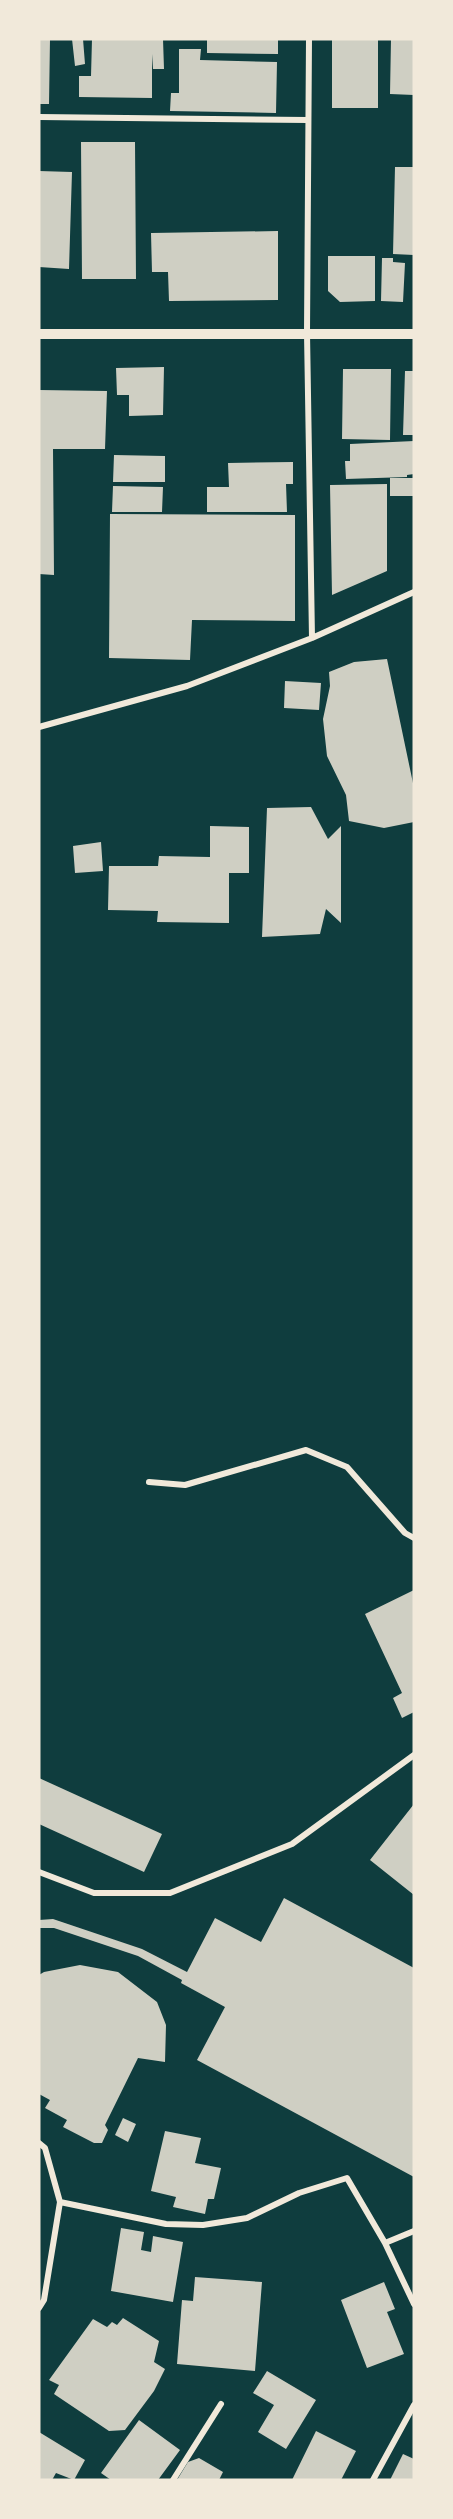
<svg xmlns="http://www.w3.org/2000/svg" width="453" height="2519" viewBox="0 0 453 2519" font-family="Lato,sans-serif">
<rect width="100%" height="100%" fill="#0f3d3e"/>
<path fill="#cfcfc3" d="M39,39h11l-1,65h-10z
M72,39h11l2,25 -10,2z
M92,39h71l1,30h-11l-1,-15v44l-73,-1v-21h12z
M207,39h71v15l-71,-1z
M332,39h46v69h-46z
M391,39h23v56l-24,-1z
M179,49h22l-1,11 77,2 -1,51 -106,-2 1,-18h8z
M81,142h54l1,137h-54z
M395,167h19v88l-21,-1z
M39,171l33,1 -3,97 -30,-2z
M278,231v69l-109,1 -1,-29h-16l-1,-39z
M328,256h47v45l-35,1 -12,-11z
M382,258h11v4l12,1 -2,39 -22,-1z
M164,367l-1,48 -34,1v-21h-12l-1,-27z
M343,369h48l-1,71 -48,-1z
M405,371h9v64h-11z
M39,390l68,1 -2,58h-52l1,126 -15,-1z
M414,441v33l-7,1v2l-61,2 -1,-18h5v-17z
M114,455l51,1v26h-52z
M293,462v22h-7l1,28h-80v-25h22l-1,-24z
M390,478h24v18h-24z
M387,484v87l-55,24 -2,-110z
M113,486l50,1 -1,25h-50z
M110,514l185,1v106l-103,-1 -2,40 -81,-2z
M387,659l27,129v34l-30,6 -35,-7 -3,-26 -19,-39 -4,-37 7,-33 -1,-14 25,-10z
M285,681l36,2 -2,27 -35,-2z
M311,807l17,32 13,-13v97l-15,-14 -6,25 -58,3 5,-129z
M210,826l39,1v46h-20v50l-72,-1 1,-11 -50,-1 1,-44h49l1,-10 51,1z
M101,842l2,29 -28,2 -2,-27z
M414,1590v122l-12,6 -9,-20 9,-5 -37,-79z
M39,1778l123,56 -18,38 -105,-48z
M414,1804v91l-44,-35z
M284,1898l130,70v209l-217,-117 28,-53 -44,-24 1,-3 -44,-24 -84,-28h-15v-8l14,-1 89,30 45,23 28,-54 46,24z
M80,1965l38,7 39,30 9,23 -1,37 -27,-4 -33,67 3,5 -6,13h-8l-31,-16 4,-7 -22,-12 5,-8 -11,-6v-119l5,-3z
M123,2118l13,6 -8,18 -13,-7z
M165,2131l36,7 -6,25 26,5 -7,31h-6l-3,15 -32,-7 3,-10 -25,-6z
M121,2228l23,4 -3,18 10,2 2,-16 30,6 -10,60 -62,-11z
M195,2277l67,5 -7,89 -78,-7 5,-64 11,1z
M384,2282l11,27 -8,3 17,42 -37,14 -26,-68z
M123,2318l36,23 -5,21 11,7 -11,22 -29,39 -16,1 -55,-37 5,-9 -10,-5 44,-61 14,8 5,-5 5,3z
M267,2371l49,29 -30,49 -28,-17 16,-27 -21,-12z
M139,2420l41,30 -22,30h-47l-10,-7z
M316,2431l40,20 -15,29h-49z
M39,2432l46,28 -11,20 -18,-7 -4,7h-13z
M403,2454l11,5v21h-24z
M199,2458l24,14 -4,8h-42l11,-18z"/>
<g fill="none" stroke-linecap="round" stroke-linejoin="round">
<path stroke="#f1e9da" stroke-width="6" d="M309,39l-2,294 5,305
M39,117l269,3
M39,727l148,-41 125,-48 102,-46
M149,1482l36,3 121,-35 41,17 58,66 9,5
M39,1872l55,21h76l122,-49 122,-89
M39,2143l6,5 15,54 -16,98 -5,8
M60,2202l106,22 37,1 44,-7 52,-25 48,-15 38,65 29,61
M385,2243l29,-12
M173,2480l48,-76
M373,2480l41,-75"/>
<path stroke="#f1e9da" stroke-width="10" d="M39,334h375"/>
</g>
<rect width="453" height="2519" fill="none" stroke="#f1e9da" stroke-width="81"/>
</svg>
